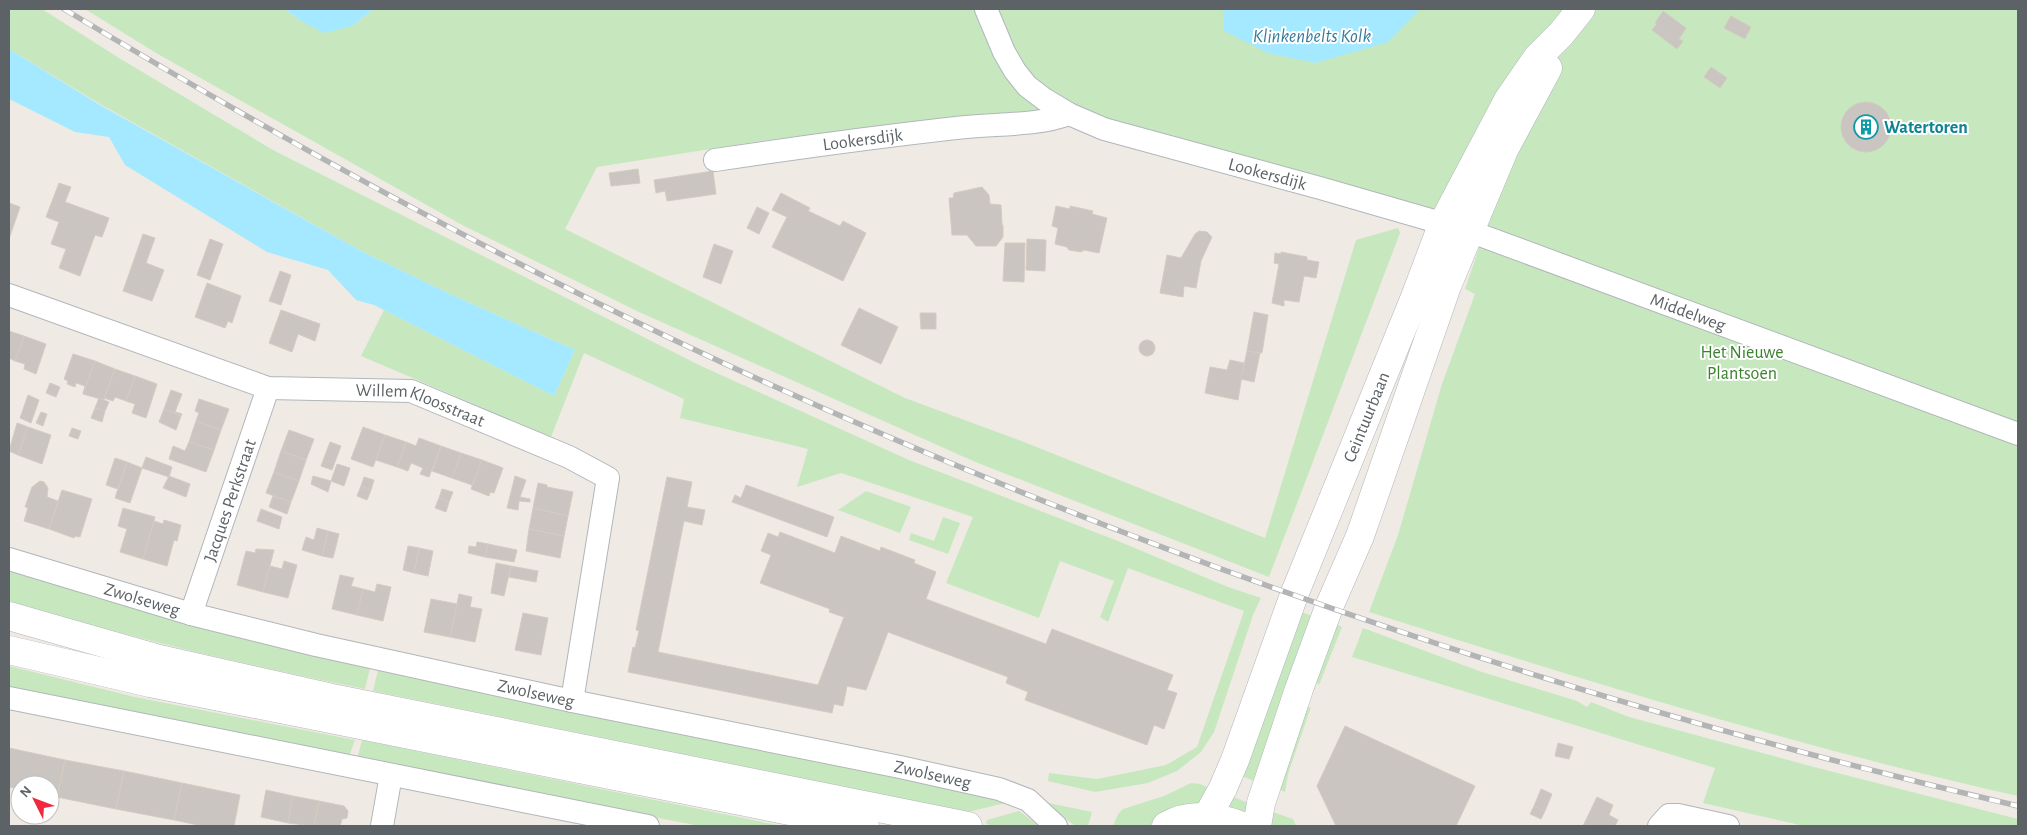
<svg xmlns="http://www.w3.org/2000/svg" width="2027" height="835" viewBox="0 0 2027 835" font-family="'Alegreya Sans',sans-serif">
<rect width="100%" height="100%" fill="#efeae4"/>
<path fill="#c7e8bf" d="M9,9h33l77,49 154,92 426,215 210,95 209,81 110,46 33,11 -8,17 -39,117 -13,20 -24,19 -29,12 -53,9 -47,-11 1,-8 48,6 69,-14 31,-18 47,-136 -116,-43 -20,54 -8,-5 14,-36 -54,-20 -21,57 -93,-35 27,-66 -132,-44 -44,14 11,-38 -128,-31 4,-19 -100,-46 -33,84 -190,-81 23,-46 170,86 21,-46 -125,-56 -89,-43 -261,-147 -91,-55z
M85,9h200l16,12 51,5 22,-17h608l69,103 -163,13 -121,15 -170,27 -32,62 340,169 114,42 246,98 91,-298 42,-12 2,5 -131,344 -296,-116 -334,-149 -175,-86 -308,-173z
M994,9h1024v787c-220,-49 -434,-116 -649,-184l29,-77 44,-151 33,-90 -10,-5 22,-64 -405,-111 -37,-22 -28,-30z
M866,491l45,16 -11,26 -62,-23z
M943,517l17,6 -12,31 -39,-14 2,-7 23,8z
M9,569l87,29 274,70 -5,21c-120,-24 -239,-52 -356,-88z
M1296,610l19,7 -54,167 -26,-11z
M1336,624l6,3 -23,58 -3,-3z
M1363,628l119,44 95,29 10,6 4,-5 38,15 185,50 204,52v7h-214l-101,-23 12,-35 -363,-111z
M9,666l126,31 220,43 -7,19 -339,-68z
M378,670l609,124 18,9 -37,9 -595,-121z
M1311,707l-23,67 -3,18 -10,-4 31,-80z
M362,740l420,86h-82l-343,-66z
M1191,783l9,1 14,6 -10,12 -41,15 -14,9h-36l5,-12 5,-5 41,-13z
M1228,795l26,10 -6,15 -27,-10z
M1044,802l48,10 -4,14h-13z
M1267,810l26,9 3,7h-28z
M1019,811l20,15h-43l-10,-2 1,-4z"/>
<path fill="#a4e9ff" d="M285,9h89l-22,17 -28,7 -23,-12z
M1223,9h197l-32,33 -73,21 -47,-10 -44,-22z
M9,49l91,56 261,146 89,43 125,56 -21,46 -180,-91 -18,-5 -28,-30 -61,-18 -142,-87 -16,-28 -34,-5 -66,-33z"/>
<path fill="#cac5c0" stroke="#d4cbc2" d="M1663,11l23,17 -7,11 4,2 -6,8 -25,-19 5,-6 -2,-1z
M1731,16l20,11 -6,12 -21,-11z
M1711,67l16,11 -7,10 -16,-11z
M1841 127a25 25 0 1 1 50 0a25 25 0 1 1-50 0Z
M638,169l2,14 -29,3 -2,-13z
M713,171l3,23 -49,7 -2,-10 -9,2 -2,-13z
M59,183l12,4 -6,15 44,16 -7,19 -7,-2 -15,41 -21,-8 7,-19 -15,-5 8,-22 -13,-5z
M982,187l7,8 1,9 11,1 1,20h1v12l-7,9h-20l-9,-11h-15l-3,-37h4l1,-5z
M781,193l29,15 -2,3 32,15 3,-5 23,12 -23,48 -71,-34 15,-30 -15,-7z
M9,203l11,4 -11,32z
M1056,206l14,3v-3l23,5 -1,3 15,4 -8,35 -15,-3 -3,2 -12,-2 -2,-3 -12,-3 3,-16 -6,-2z
M757,207l12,6 -10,21 -12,-6z
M1199,231l8,1 5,5 -11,24 -5,27 -12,-2 -1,11 -23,-4 7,-38 14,3 14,-24z
M143,234l12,4 -9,25 18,7 -12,31 -29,-10z
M210,239l13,5 -13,36 -13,-5z
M1027,239l19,1 -1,31 -19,-1z
M1005,243h20l-1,39 -21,-1z
M714,244l19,7 -12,33 -18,-7z
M1281,252l26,5v3l12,2 -3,16 -12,-2 -5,26 -15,-2v6l-12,-3 7,-39 -5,-1 1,-10 6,1z
M280,271l11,4 -10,30 -12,-4z
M207,283l34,13 -9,27 -4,-2 -3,7 -30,-11z
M859,308l39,19 -17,37 -40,-19z
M281,310l39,14 -5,17 -17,-7 -6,18 -23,-9z
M1254,312l14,3 -6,38 -15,-2z
M920,313h16v16h-15z
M9,331l15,5 -9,25 -6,-3z
M24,336l22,8 -10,30 -12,-5 1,-5 -10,-3z
M1139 348a8 8 0 1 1 16 0a8 8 0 1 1-16 0Z
M1247,351l13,2 -6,29 -13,-3z
M73,354l22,7 -12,33 2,-8 -9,-3 -1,4 -8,-3 1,-3 -4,-2z
M1230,360l14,3 -6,37 -33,-7 5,-26 17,3z
M95,361l20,8 -11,31 -21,-6z
M115,369l20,7 -9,25 -11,-4 -2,4 -9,-3z
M135,376l22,8 -11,34 -14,-5 3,-9 -9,-3z
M50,383l10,4 -4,10 -10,-4z
M171,390l11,4 -7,18 7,2 -1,2 -17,-7z
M28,395l11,5 -8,23 -11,-5z
M99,398l10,4 -4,9 -10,-3z
M199,399l30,10 -8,21 -25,-9 3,-8 -4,-2z
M95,408l10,3 -3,11 -11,-4z
M164,409l17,7 -5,14 -17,-8z
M41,412l6,2 -4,12 -7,-3z
M196,421l25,9 -7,20 -25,-8z
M17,423l11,4 -10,28 -9,-4z
M28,427l23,8 -9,29 -24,-9z
M363,427l22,8 -12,32 -22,-8z
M72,428l9,3 -3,8 -9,-3z
M289,430l25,9 -8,21 -25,-9z
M385,435l21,7 -9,25 -21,-7z
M419,438l22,8 -12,31 -9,-3 3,-6 -12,-5 -3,8 -11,-4 9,-25 10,4z
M189,442l25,8 -8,22 -37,-13 4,-13 12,5z
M330,442l11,4 -9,24 -11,-4z
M441,446l20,7 -9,25 -20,-7z
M281,451l25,9 -7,21 -25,-9z
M461,453l21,7 -10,25 -20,-7z
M146,457l26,10 -3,10 -27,-9z
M115,458l12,4 -9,27 -12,-4z
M482,460l21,8 -9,25 -4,-1 -1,4 -18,-7z
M127,462l15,6 -12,35 -15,-5z
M337,464l13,4 -6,18 -13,-5z
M274,472l25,9 -8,21 -25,-9z
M169,476l21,8 -4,13 -23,-9z
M313,476l18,5 -3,11 -17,-8z
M515,476l11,4 -6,17 10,2v3l-11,-1 -1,9 -11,-2z
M364,477l10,3 -3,10 -10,-4z
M667,477l25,5 -5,25 18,3 -3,15 -18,-4 -26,131 160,33 26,-68 -15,-5 1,-3 -70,-26 11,-28 -10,-4 7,-18 10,4 2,-5 55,21 6,-17 39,15 1,-4 34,13 -1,3 22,9 -10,27 120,45 6,-15 121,46 -6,15 10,3 -13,36 -10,-4 -7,20 -122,-45 3,-8 -22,-9 2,-6 -120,-45 -22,58 -19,-4 -4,20 -9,-2 -2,9 -204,-41 5,-25 2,1 4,-17 -3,-1z
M40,481l4,1 4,6 -1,9 11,4 -9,28 -25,-8 4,-13 -3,-1 7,-20z
M538,483l9,2v2l26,5 -5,24 -35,-8z
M746,485l88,32 -7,20 -95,-35 3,-7 6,3z
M361,486l10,4 -4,10 -10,-4z
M442,489l11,3 -4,10 -10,-4z
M62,490l30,9 -12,38 -5,-1 -1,2 -25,-9z
M273,496l18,6 -4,12 -18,-7z
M439,498l10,4 -3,10 -11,-4z
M123,508l32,9 -12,42 -23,-7 7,-23 -9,-3z
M533,508l35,8 -4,20 -35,-7z
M261,509l21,8 -3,12 -22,-8z
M164,520l17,5 -4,16 -3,-1 -7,26 -24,-7 11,-38 9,3z
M317,528l11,3 -6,25 -20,-6 4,-13 8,3z
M529,529l35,7 -4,22 -34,-7z
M328,531l11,3 -6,24 -11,-2z
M477,542l11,2 -3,13 -17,-4 1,-7 7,1z
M488,544l29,6 -3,12 -29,-5z
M408,546l11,2 -5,25 -11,-3z
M419,548l14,3 -5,25 -14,-3z
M256,549l18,1 -11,42 -26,-7 9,-34 9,2z
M284,561l13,4 -9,33 -25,-6 7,-26 12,3z
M496,563l15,3 -7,30 -13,-3z
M511,566l27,5 -2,11 -27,-5z
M340,575l14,3 -3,8 12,3 -6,26 -25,-6z
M377,584l14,3 -8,34 -26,-6 6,-26 12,3z
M459,594l13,3 -2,10 12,2 -7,33 -25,-5z
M431,599l26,5 -7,33 -26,-5z
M523,613l25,5 -7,37 -26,-5z
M1345,726l130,60 -19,40h-120l-19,-40z
M1558,743l15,4 -4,12 -14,-3z
M9,748l56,12 -8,37 -7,-2v-10h-30v4l-11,-2z
M65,760l59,11 -8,38 -59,-12z
M124,771l58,12 -8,37 -58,-11z
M182,783l58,12 -6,31h-31l-29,-6z
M1541,789l11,5 -7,17 -11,-5z
M266,790l27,6 -5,27 -27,-6z
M293,796l26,5 -5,25 -26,-3z
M1597,797l16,8 -4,10 9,5 -3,6h-32z
M319,801l25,5 4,5 -1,7 -5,1 -2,7h-26z
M1534,806l11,5 -4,8 -11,-5z"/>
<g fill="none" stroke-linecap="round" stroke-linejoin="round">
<g stroke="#b1b6ba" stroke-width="24">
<g id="minor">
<path id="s1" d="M986,9l18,43 11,19 12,15 17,13 25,15 35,15 216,59 149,43 549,203"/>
<path id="s2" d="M715,160c80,-12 161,-23 241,-32 37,-5 78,-1 113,-14"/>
<path id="s3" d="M9,295l259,93 143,3 158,66 39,21 -36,223"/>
<path id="s4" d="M9,559l182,55 125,31 256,56 328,66 99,22 29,11 28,26"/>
<path id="s5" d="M191,614l77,-226"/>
<path d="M9,698l639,128"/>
<path d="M382,826l9,-51"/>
<path d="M1659,826l10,-11h9l50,11"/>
</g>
</g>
<g stroke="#b1b6ba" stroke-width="29">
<g id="tertiary">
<path d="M9,616l150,43 173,39 636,128"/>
<path d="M9,650l141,33 715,143"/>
<path id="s6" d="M1207,817l16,-29 12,-28 59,-165 121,-298 28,-74 65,-123 29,-42 24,-24 20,-25"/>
<path d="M1166,826c23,-14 52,-10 76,0"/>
<path d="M1257,826l4,-23 38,-114 30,-82 31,-71 87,-250 57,-136 44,-82"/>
</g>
</g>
<use href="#minor" stroke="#fff" stroke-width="22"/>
<use href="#tertiary" stroke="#fff" stroke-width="28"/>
<g stroke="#b3b4b5" stroke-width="5.5">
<path id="rail" d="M64,9c198,119 399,231 608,330 430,204 883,359 1346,467"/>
</g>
<use href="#rail" stroke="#fff" stroke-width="4" stroke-dasharray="11" stroke-linecap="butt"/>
</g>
<defs>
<g id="building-ring" transform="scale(1.25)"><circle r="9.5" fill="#fff" stroke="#0f9aa8" stroke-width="1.5"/><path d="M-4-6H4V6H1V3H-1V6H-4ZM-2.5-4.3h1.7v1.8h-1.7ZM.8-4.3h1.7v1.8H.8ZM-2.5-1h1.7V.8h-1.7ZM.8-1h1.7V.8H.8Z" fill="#0f9aa8"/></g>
</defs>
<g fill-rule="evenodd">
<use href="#building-ring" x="1866" y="127"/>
</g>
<g text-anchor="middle" stroke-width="4" stroke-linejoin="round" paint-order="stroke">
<g font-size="18" font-weight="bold" fill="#0d838f" stroke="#fff" text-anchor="start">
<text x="1884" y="133">Watertoren</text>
</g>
<g font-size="18" fill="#5c6265" stroke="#fff">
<text dy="6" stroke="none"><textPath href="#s2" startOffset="149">Lookersdijk</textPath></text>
<text dy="6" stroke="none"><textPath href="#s1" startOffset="346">Lookersdijk</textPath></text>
<text dy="6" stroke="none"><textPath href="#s1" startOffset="789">Middelweg</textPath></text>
<text dy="6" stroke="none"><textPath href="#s3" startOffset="430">Willem Kloosstraat</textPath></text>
<text dy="6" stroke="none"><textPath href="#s6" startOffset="431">Ceintuurbaan</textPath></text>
<text dy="6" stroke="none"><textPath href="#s5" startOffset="120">Jacques Perkstraat</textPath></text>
<text dy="6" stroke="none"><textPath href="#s4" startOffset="139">Zwolseweg</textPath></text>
<text dy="6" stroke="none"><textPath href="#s4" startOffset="544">Zwolseweg</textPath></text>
<text dy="6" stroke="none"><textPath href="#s4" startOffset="949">Zwolseweg</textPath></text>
</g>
<g font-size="18" fill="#3b822f" stroke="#fff">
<text x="1742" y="358">Het Nieuwe<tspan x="1742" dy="21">Plantsoen</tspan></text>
</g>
<g font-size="19" font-style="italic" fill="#347b9c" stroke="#fff">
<text x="1312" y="42">Klinkenbelts Kolk</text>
</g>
</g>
<rect width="2027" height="835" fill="none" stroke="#5c6265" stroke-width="20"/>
<g transform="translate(35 800) rotate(312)"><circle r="24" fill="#ffffff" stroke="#bec0c1"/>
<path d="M0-4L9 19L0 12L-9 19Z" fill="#f3263f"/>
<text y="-8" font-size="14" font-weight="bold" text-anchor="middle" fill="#5c6265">N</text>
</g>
</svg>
